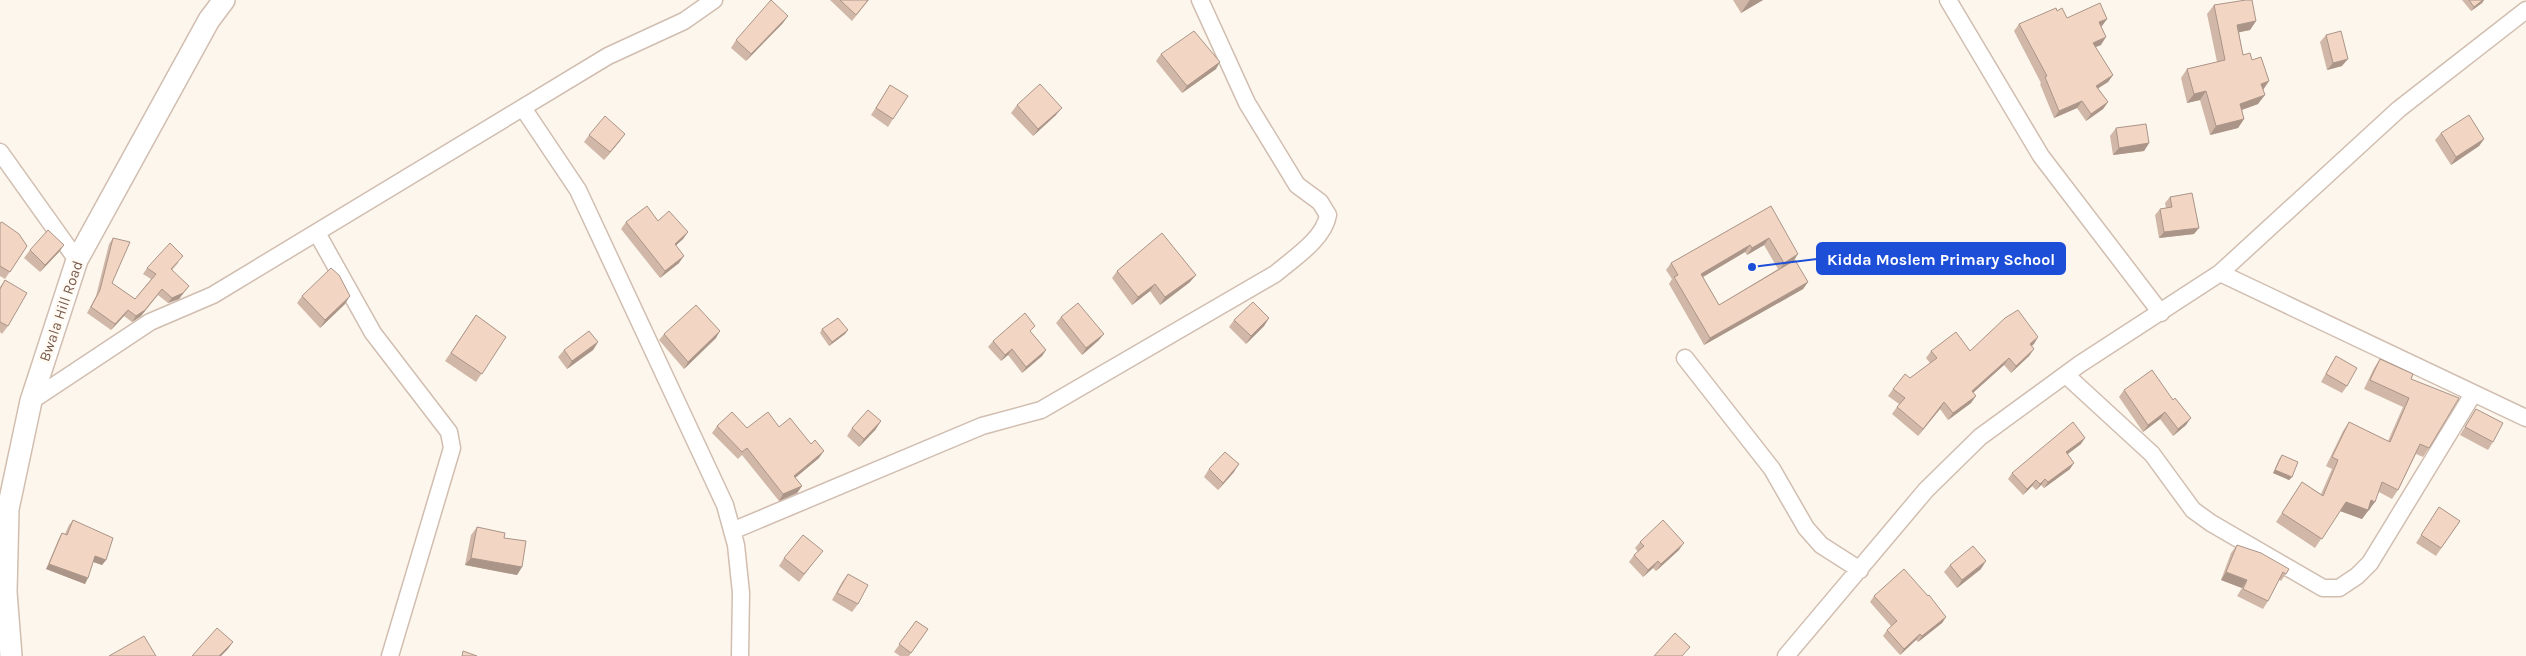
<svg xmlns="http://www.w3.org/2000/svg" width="2526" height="656" viewBox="0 0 2526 656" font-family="Karla,sans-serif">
<rect width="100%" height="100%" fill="#fdf6ec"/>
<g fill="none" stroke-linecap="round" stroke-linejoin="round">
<g stroke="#d1beb0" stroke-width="19">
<path id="minor" d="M1948,0l93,156 120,157
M523,108l55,82 147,315 11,40 5,48 -1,63
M0,152l77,108
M317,233l56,100 76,99 3,16 -62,208
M2220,273l306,145
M1685,358l87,111 34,59 15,17 39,25
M2066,375l86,79 41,56 18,13 112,65h16l18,-12 13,-13 103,-169
M31,401l119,-79 63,-27 395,-239 76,-35 30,-21
M732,531l250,-105 59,-16 234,-136c19,-16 49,-35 53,-59l-8,-13 -23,-17 -50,-82 -47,-103
M1786,656l140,-166 54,-53 100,-73 140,-91 179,-164 127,-99"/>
</g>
<g stroke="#d1beb0" stroke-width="24">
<path id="tertiary" d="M11,656l-5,-64 2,-83 23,-108 46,-141 132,-240 15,-20"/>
</g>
<use href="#minor" stroke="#fff" stroke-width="16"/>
<use href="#tertiary" stroke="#fff" stroke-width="21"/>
</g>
<path fill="#d1b7a8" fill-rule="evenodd" d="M830,0h39l-17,21z
M1733,0h30l-22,13z
M2462,0h22l-2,3 -11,8z
M2214,5l42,16 -6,9 -11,2 4,23 20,35 -5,14 -16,6 2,9 -6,9 -28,7 -10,-35 -13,3 -6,-25 6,-9 30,-7 -10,-48z
M2057,11l10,7 40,1 -6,7v19l-6,2 18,28 -5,7 -10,6 10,14 -5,7 -17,12 -9,-13 -23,10 -14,-34 1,-1 -27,-52 5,-7z
M783,23l-37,38 -15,-13 5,-8z
M2326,35l16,31 -15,4 -7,-28z
M1161,54l55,15 -34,24 -26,-32z
M890,85l3,34 -5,8 -17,-12z
M1017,105l39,10 -23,21 -22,-23z
M2116,128l33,15 -5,8 -31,4 -3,-19z
M2441,133l43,6 -5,7 -28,19 -16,-25z
M589,135l31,6 -16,19 -20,-18z
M2170,197l24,37 -35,4 -4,-23 5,-6 6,-1 -1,-5z
M1771,206l22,55 15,21 -5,7 -99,56 -35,-61 3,-5 -6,-9 5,-7zM1764,245l14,24 -59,36 -16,-28 42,-25 2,3z
M658,221l30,11 -5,7 -7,6 3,18 -19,15 -39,-49 5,-7z
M0,223l27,23 -22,33 -5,-3z
M113,238l-1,45 23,16 16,-20 -8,-5 4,-6 32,-6 -7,8 13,21 -6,8 -11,4 -10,-8 -17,21 -9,6 -8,-6 -13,14 -24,-17 9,-17 13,-52z
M64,245l-5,7 -19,20 -16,-14 6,-8z
M1117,271l73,11 -30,23 -10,-14 -18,14 -20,-27z
M5,280l3,46 -6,8 -2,-2v-45z
M302,296l43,8 -25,24 -23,-25z
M476,315l30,22 -30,45 -31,-21z
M1061,317l38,23 -17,15 -26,-32z
M1269,318l-5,8 -18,18 -17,-17 5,-7z
M822,329l23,5 -16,12 -9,-13z
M1031,332l15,18 -4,6 -20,17 -14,-18 -7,6 -13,-14 5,-6z
M664,334l52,4 -32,31 -25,-29z
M2038,337l-6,9 2,3 -5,7 -18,17 -7,-8 -31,28 -2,10 -23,17 -8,-11 -22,27 -26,-22 7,-10 -11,-8 5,-7 17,-11 20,-15 -4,-5 5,-7h39z
M598,342l-5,8 -26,19 -9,-12 6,-7z
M2336,356l11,30 -5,7 -21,-11 10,-18z
M2380,359l31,20 18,69 -6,9 -7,-3 -18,36 -6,9 -13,-7 -10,19 -1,-1 -6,9 -22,-8 -25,37 -39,-26 26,-40 19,12 11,-25 -6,-3 17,-35 6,-9 39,19 15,-34 -39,-18 10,-21z
M2124,390l49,10 13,25 -13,11 -13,-17 -17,13 -24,-35z
M2476,409l17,33 -5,8 -28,-15z
M717,426l30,2 32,-1 40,31 -24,20 7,8 -5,7 -18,8 -37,-46 -4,4 -26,-26z
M852,428l24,1 -17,18 -12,-11z
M2081,444l-13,10 2,15 -26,19 -3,-3 -5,5 -4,-4 -9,9 -15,-16 4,-6z
M2282,455l10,22 -3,3 -16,-7 6,-14z
M1209,469l25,3 -16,18 -14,-13z
M2439,507l21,14 -24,35 -20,-13z
M73,520l33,40 -4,5 -9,-3 -8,22 -39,-15 13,-31 3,-5 3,1 4,-9z
M477,527l27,11 18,29 -5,8 -52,-10 6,-30z
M1640,542l39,8 -23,21 -3,-3 -10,9 -14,-15 5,-7 4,-3 -3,-4z
M2237,545l49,29 -5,7 -2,-1 -11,21 -5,8 -26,-13 5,-8 -21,-8 10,-27z
M784,558h33l-18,24 -20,-16z
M1950,565l31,4 -24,19 -13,-16z
M848,574l10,30 -6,8 -20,-12 10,-18z
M1874,596l72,21 -4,6 -24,19 -2,-2 -16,15 -17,-19 4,-6 4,-4 -21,-24z
M916,621l12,8 -19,27h-9l-6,-4z"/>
<path fill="#aa9588" d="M1750,0h13l-22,13 8,-12z
M2483,0h1l-2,3 -11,8 3,-4z
M788,16l-5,7 -37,38 5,-7z
M2107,19l-5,7 -8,4 5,-8z
M2256,21l-6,9 -19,4 6,-9z
M2106,37l-5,8 -13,5 5,-7z
M2348,59l-6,7 -15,4 6,-7z
M1220,62l-4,7 -34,24 5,-7z
M2113,75l-5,7 -17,11 5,-7z
M2269,81l-6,9 -2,-6z
M2206,91l-6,9 -13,3 7,-9z
M2265,95l-7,9 -25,9 7,-9z
M2082,101l-5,7 -23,10 5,-7z
M2108,102l-5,7 -17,12 5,-7z
M1062,108l-6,7 -23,21 5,-7z
M2244,119l-6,9 -28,7 6,-9z
M625,134l-5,7 -16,19 6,-8z
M2484,139l-5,7 -28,19 5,-8z
M2149,143l-5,8 -31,4 6,-7z
M2199,228l-5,6 -35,4 5,-6z
M688,232l-5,7 -13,12 5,-7z
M1769,238l-5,7 -17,10 5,-7z
M64,245l-5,7 -19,20 5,-7z
M1750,245l-5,7 -49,29 5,-7z
M1798,254l-5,8 -14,8 5,-7z
M684,256l-5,7 -19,15 5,-7z
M1196,275l-6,7 -30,23 5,-8z
M1808,282l-5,7 -99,56 6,-7z
M1155,284l-5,7 -18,14 6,-8z
M189,286l-10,13 -11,4 4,-5z
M162,289l-21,27 -9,6 4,-6z
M350,296l-5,8 -25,24 5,-8z
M128,310l-4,6 -13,14 4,-6z
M1269,318l-5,8 -18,18 5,-8z
M848,330l-3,4 -16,12 3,-4z
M720,331l-4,7 -32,31 4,-7z
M1104,334l-5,6 -17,15 4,-7z
M2038,337l-4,7 -9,7 5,-7z
M598,342l-5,8 -26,19 5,-8z
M1012,349l-4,6 -7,6 4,-6z
M2034,349l-5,7 -18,17 5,-7z
M1046,350l-4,6 -20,17 4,-6z
M2009,358l-5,7 -37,33 5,-7z
M1976,396l-5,7 -23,17 5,-7z
M1944,402l-4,7 -22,27 5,-7z
M2165,412l-5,7 -17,13 5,-7z
M2191,418l-5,7 -13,11 5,-7z
M881,421l-5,8 -17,18 5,-8z
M2085,438l-4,6 -19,14 4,-6z
M824,451l-5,7 -30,25 5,-7z
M2074,463l-4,6 -26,19 4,-6z
M1239,464l-5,8 -16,18 5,-7z
M2275,470l17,7 -3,3 -16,-7z
M2045,479l-4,6 -5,5 4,-6z
M2036,480l-4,6 -9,9 4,-6z
M802,486l-5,7 -18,8 4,-7z
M2371,500l4,2 -13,17 -22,-8 6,-9z
M1684,543l-5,7 -23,21 5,-7z
M95,556l11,4 -4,5 -11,-4z
M471,558l51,9 -5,8 -52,-10z
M1658,561l-5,7 -10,9 5,-7z
M1986,561l-5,8 -24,19 5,-8z
M49,564l39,14 -3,6 -39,-15z
M2226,572l21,8 -5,8 -21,-8z
M1946,617l-4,6 -24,19 4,-6z
M1920,634l-4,6 -16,15 4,-6z
M233,642l-5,7 -7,7h-2z"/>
<path fill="#f3d5c3" stroke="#aa9588" d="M771,0l17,16 -37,38 -15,-14z
M840,0h28l-12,15z
M2246,0h6l4,21 -19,4 6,30 7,-2 2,7 9,-3 8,24 -8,3 4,11 -25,9 4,15 -28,7 -10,-35 -12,3 -7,-25 38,-9 -11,-55z
M2469,0h14l-9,7z
M2100,3l7,16 -8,3 7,15 -13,6 20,32 -17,11 12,16 -17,12 -9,-13 -23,10 -14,-34 2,-1 -28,-52 37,-16 1,3 5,-3 5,10z
M1194,31l26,31 -33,24 -26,-32z
M2341,31l7,28 -15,4 -7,-28z
M1040,84l22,24 -24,21 -21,-24z
M890,85l18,11 -15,23 -17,-11z
M2469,115l15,24 -28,18 -15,-24z
M605,116l20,18 -15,18 -21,-17z
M2146,124l3,19 -30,5 -3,-20z
M2192,193l7,35 -35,4 -4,-23 12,-2 -2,-10z
M647,206l11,15 11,-10 19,21 -13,12 9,12 -19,15 -39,-49z
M1771,206l27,48 -14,9 -15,-25 -17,10 -2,-3 -49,29 18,31 76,-45 13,22 -98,56 -36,-61 4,-2 -7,-12z
M2,222l17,12 8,12 -17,26 -10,-6v-43z
M48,230l16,15 -19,20 -15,-15z
M1162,233l34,42 -31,22 -10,-13 -17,13 -21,-26z
M113,238l17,4 -18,41 23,16 21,-25 -9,-6 23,-25 13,13 -12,13 18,17 -6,7 -11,5 -10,-9 -17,21 -9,6 -8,-6 -13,14 -24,-17 9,-17z
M331,268l8,7 11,21 -25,24 -23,-24z
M5,280l22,13 -19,33 -8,-4v-33z
M1253,302l16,16 -18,18 -17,-16z
M1078,303l26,31 -18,14 -25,-31z
M696,305l24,26 -32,31 -24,-28z
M2018,310l20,27 -8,7 4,5 -18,17 -7,-8 -37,33 4,5 -23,17 -9,-11 -21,27 -26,-22 8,-9 -12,-9 12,-15 5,4 27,-20 -6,-7 25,-19 14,19 35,-33z
M1025,313l10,13 -5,5 16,19 -20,17 -14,-18 -7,6 -12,-14z
M476,315l30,22 -24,37 -31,-21z
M838,318l10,12 -16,12 -10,-13z
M589,331l9,11 -26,19 -8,-11z
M2336,356l21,12 -10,18 -21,-12z
M2380,359l33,15 -2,5 48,19 -30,50 -9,-4 -22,46 -16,-8 -7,20 -4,-2 -3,10 -22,-8 -24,37 -40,-26 20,-31 21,14 15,-36 -6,-3 17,-35 41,20 19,-44 -39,-18z
M2152,370l21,30 2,-2 16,20 -13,11 -13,-17 -17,13 -24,-35z
M2476,409l27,14 -10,19 -28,-15z
M868,410l13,11 -17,18 -12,-11z
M732,412l15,16 21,-16 11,15 11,-9 21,26 4,-4 9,11 -30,25 8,10 -19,8 -36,-46 -5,4 -25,-26z
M2073,422l12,16 -19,14 8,11 -26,19 -3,-3 -5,5 -4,-4 -9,9 -15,-16z
M1225,452l14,12 -16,19 -14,-14z
M2282,455l16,7 -6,15 -17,-7z
M2439,507l21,14 -19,27 -20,-13z
M73,520l40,18 -7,22 -11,-4 -7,22 -39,-14 13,-31 5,2z
M1663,520l21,23 -23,21 -3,-3 -10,9 -14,-15 10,-9 -4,-4z
M477,527l28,6 -1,5 22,3 -4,26 -51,-9z
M803,535l20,16 -19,23 -20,-16z
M2237,545l24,8 28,16 -3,5 -3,-2 -15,29 -25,-12 4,-9 -21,-8z
M1973,546l13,15 -24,19 -12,-15z
M1904,569l24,27 1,-1 17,22 -24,19 -2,-2 -16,15 -17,-19 10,-9 -23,-25z
M848,574l20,11 -10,19 -21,-11z
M916,621l12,8 -17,24 -12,-9z
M217,628l16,14 -14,14h-27z
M1675,633l15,14 -8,9h-28z
M144,636l12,20h-47z
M463,651l14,5h-15z"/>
<g text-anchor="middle" stroke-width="5" stroke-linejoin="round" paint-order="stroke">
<g font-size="15" fill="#7a5c4d" stroke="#fffaf3">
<text transform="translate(61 311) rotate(-71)" y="5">Bwala Hill Road</text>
</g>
</g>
<path fill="none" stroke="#1d4ed8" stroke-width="2" d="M1752 267L1817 259"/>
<circle fill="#1d4ed8" stroke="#fffaf3" stroke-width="2" cx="1752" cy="267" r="5"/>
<rect fill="#1d4ed8" stroke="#1d4ed8" stroke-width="2" x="1817" y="243" width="248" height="31" rx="5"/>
<g font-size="16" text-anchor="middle" font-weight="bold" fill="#fff">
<text x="1941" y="265">Kidda Moslem Primary School</text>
</g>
</svg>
